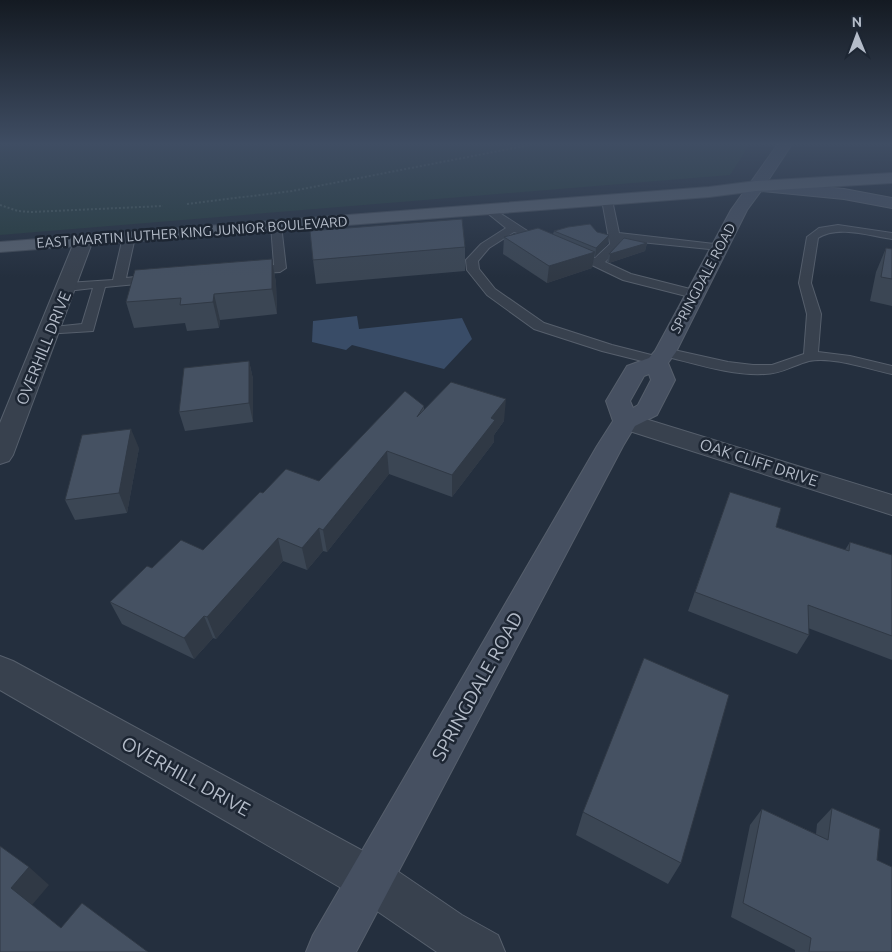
<svg xmlns="http://www.w3.org/2000/svg" width="892" height="952" viewBox="0 0 892 952" font-family="Ubuntu,sans-serif">
<rect width="100%" height="100%" fill="#242f3e"/>
<path fill="#263c3f" d="M0,144h750l-20,31 -730,60z"/>
<path fill="#394c67" d="M357,316l2,13 103,-11 10,21 -28,30 -92,-24 -6,5 -34,-8 1,-21z"/>
<g fill="none" stroke-linecap="round" stroke-linejoin="round">
<g stroke="#565f6c" stroke-width="2">
<path id="lane" d="M607,197l5,3 7,33 104,12 2,2 -2,2 -4,1 -98,-10 -1,7 -15,15 26,12 67,17 2,3 -2,3 -4,1 -71,-18 -54,-26 -2,-2 2,-2h8l18,8 15,-14 -8,-44z
M489,206l40,26 -6,3 -9,-3 -25,16 -11,13 1,8 16,20 49,34 68,22 51,13 2,3 -2,3 -5,1 -56,-14 -68,-22 -47,-34 -20,-25 -1,-10 15,-16 25,-16 -21,-17 -1,-2 1,-2z
M276,222l5,3 5,43 -6,4 -34,2 -2,-3 2,-3 28,-3 -3,-40z
M838,225l54,8v6c-22,-3 -54,-14 -74,-1l-7,45 10,31 -3,38 32,4 42,10v8c-23,-5 -60,-18 -83,-13 -15,4 -28,13 -44,13 -35,2 -71,-11 -105,-19l-2,-3 2,-3 5,-1 63,14 25,3h19l32,-11 3,-40 -8,-31 8,-46 12,-9z
M129,234l6,3 -9,41 28,-3 4,1 2,3 -2,3 -53,5 -12,44 -49,3 -2,-3 2,-3 38,-4 11,-36 -26,3 -6,-4 6,-4 46,-3 10,-43z"/>
</g>
<g stroke="#565f6c" stroke-width="2">
<path id="street" d="M84,235l6,1 3,4 -80,215 -4,6 -9,3v-41l75,-183 3,-4z
M626,413l266,82v20l-275,-88 -4,-6 4,-6z
M0,656l13,5 374,203 75,51 36,20 7,17h-68l-82,-56 -355,-206z"/>
</g>
<g stroke="#565f6c" stroke-width="2">
<path id="secondary" d="M778,144h14l-25,38 77,7 48,9v10l-48,-9 -83,-8 -14,19 -71,142 -8,11 7,17 -18,35 -22,11 -12,20 -267,506h-50l7,-17 284,-489 16,-25 -7,-20 21,-35 22,-8 6,-7 76,-141zM649,374l2,6 -13,25 -5,3 -3,-7 14,-25z"/>
</g>
<g stroke="#414a57" stroke-width="2">
<path id="primary" d="M892,173v10l-136,8 -47,6 -709,55v-10l709,-55 47,-6z"/>
</g>
<path stroke="#44595c" stroke-width="2" stroke-dasharray="2 2" stroke-linecap="butt" d="M187,204l105,-13 243,-47
M0,205l18,6 13,1 132,-6"/>
<use href="#lane" fill="#38414e" fill-rule="evenodd"/>
<use href="#street" fill="#38414e" fill-rule="evenodd"/>
<use href="#secondary" fill="#465061" fill-rule="evenodd"/>
<use href="#primary" fill="#56606e" fill-rule="evenodd"/>
</g>
<path fill="#3b4654" d="M554,231l43,1 12,3 -1,8 -13,14 -1,-1 -2,12 -45,15 -44,-29 1,-17 49,-3z
M647,243l-2,8 -36,12 -2,-1 2,-8z
M465,247v24l-149,13 -3,-24z
M886,248l6,1v57l-22,-5 6,-29z
M272,259l4,24 1,31 -57,6 -1,8 -32,3 -2,-8 -51,5 -8,-26z
M249,361l4,18v43l-68,9 -6,-19z
M424,406v4l80,11 -10,14v7l-42,55 -63,-23 -62,78 -4,-1 -16,19 -24,-9 -67,78 -3,-1 -19,21 -72,-35 -12,-22 42,-34 51,-18 60,-57 56,-12z
M139,448l-12,65 -52,7 -10,-20z
M730,492l46,35 69,23 5,-8 42,13v105l-84,-32 1,7 -12,19 -109,-43z
M832,808l45,52 15,92h-97v-2l-64,-33 19,-92 12,-16 54,25 1,-10z
M583,812l98,51 -13,21 -92,-49z"/>
<path fill="#303945" d="M609,235l-1,8 -13,14 1,-9z
M647,243l-2,8 -36,12 1,-9z
M595,252l-3,16 -45,15 2,-17z
M272,259l4,24 1,31 -5,-25z
M214,294l6,26 -1,8 -6,-26z
M249,361l4,18v43l-4,-19z
M506,399l-2,22 -10,14v7l-42,55v-22l39,-57z
M131,429l8,19 -12,65 -8,-20z
M387,451l2,23 -62,78 -4,-22z
M319,528l4,23 -16,19 -5,-22z
M278,538l5,23 -67,78 -9,-22z
M204,616l9,22 -19,21 -10,-21z
M29,867l20,18 -17,20 -21,-17z"/>
<path fill="#455162" stroke="#303945" d="M462,219l3,28 -152,13 -3,-29z
M590,224l7,8 12,3 -13,13 -42,-17 14,-4z
M538,228l57,24 -46,14 -45,-29z
M624,238l23,5 -37,11h-1z
M886,248l6,1v30l-11,-2z
M272,259v30l-58,5 -1,8 -33,3 1,-7 -55,4 9,-32z
M249,361v42l-70,9 5,-44z
M451,382l55,17 -15,19 4,2 -43,55 -65,-24 -64,79 -4,-2 -17,20 -24,-10 -71,79 -3,-1 -20,22 -74,-36 37,-36 5,2 29,-28 22,10 57,-58 3,1 23,-24 33,12 86,-90 19,15 -7,11z
M131,429l-12,64 -54,7 17,-65z
M730,492l51,16 -5,19 73,24 1,-9 42,13v81l-84,-31 1,30 -114,-43z
M644,658l85,37 -48,168 -98,-51z
M832,808l48,21 -3,31 15,7v85h-83l2,-14 -68,-35 19,-94 66,31z
M0,846l29,21 -18,21 50,40 21,-25 66,49h-148z"/>
<linearGradient id="sky" x2="0" y2="1"><stop stop-color="#141a22"/><stop offset="0.52" stop-color="#3f4d63"/><stop offset="1" stop-color="#3f4d63" stop-opacity="0"/></linearGradient>
<rect width="892" height="277" fill="url(#sky)"/>
<g text-anchor="middle" stroke-width="5" stroke-linejoin="round" paint-order="stroke">
<g font-size="14" fill="#b4bcc9" stroke="#1d2633">
<text transform="translate(192 232) rotate(-4)" y="5">EAST MARTIN LUTHER KING JUNIOR BOULEVARD</text>
<text transform="translate(703 278) rotate(-62)" y="5">SPRINGDALE ROAD</text>
</g>
<g font-size="16" fill="#b4bcc9" stroke="#1d2633">
<text transform="translate(43 348) rotate(-68)" y="6">OVERHILL DRIVE</text>
<text transform="translate(759 462) rotate(18)" y="6">OAK CLIFF DRIVE</text>
</g>
<g font-size="19" fill="#b4bcc9" stroke="#1d2633">
<text transform="translate(477 686) rotate(-61)" y="7">SPRINGDALE ROAD</text>
<text transform="translate(186 776) rotate(29)" y="7">OVERHILL DRIVE</text>
</g>
</g>
<g transform="translate(857 35) rotate(359)" stroke="#1d2633" stroke-width="4" paint-order="stroke">
<path d="M0-4L9 19L0 12L-9 19Z" fill="#b4bcc9"/>
<text y="-8" font-size="14" font-weight="bold" text-anchor="middle" fill="#b4bcc9">N</text>
</g>
</svg>
